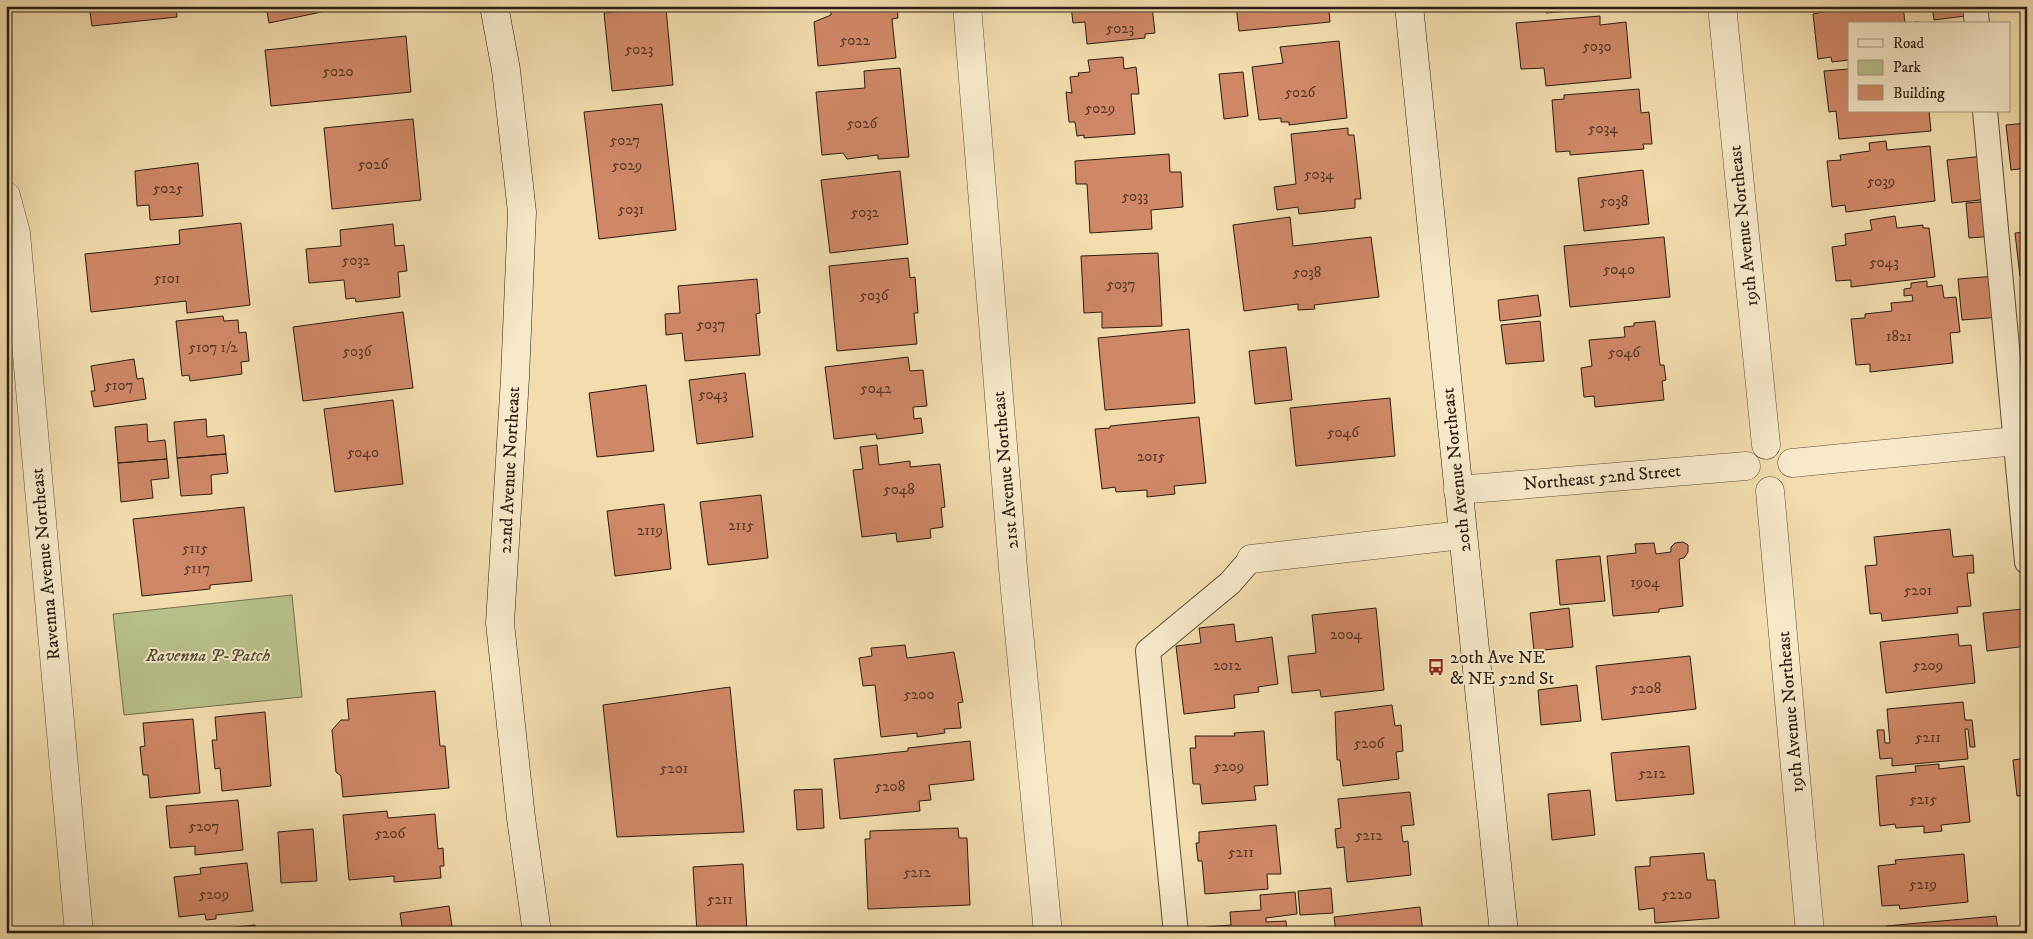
<svg xmlns="http://www.w3.org/2000/svg" width="2033" height="939" viewBox="0 0 2033 939" font-family="'IM FELL DW Pica',serif">
<rect width="100%" height="100%" fill="#f3ddad"/>
<filter id="stains"><feTurbulence type="fractalNoise" baseFrequency=".004" numOctaves="4"/><feColorMatrix values="0 0 0 0 .2 0 0 0 0 .09 0 0 0 0 .02 0 0 0 .5 -.17"/></filter>
<radialGradient id="worn" r=".72"><stop offset=".6" stop-color="#630" stop-opacity="0"/><stop offset="1" stop-color="#630" stop-opacity=".3"/></radialGradient>
<path fill="#b9c28b" stroke="#71704e" d="M292,595l10,102 -178,18 -11,-101z"/>
<path fill="#d08866" stroke="#291d12" d="M89,6h87l1,11 -85,9z
M266,6h84l-81,17z
M856,6h41l1,12 -6,1 4,39 -78,8 -4,-44 17,-7v-6z
M1071,6h81l3,27 -10,1v4l-58,6 -2,-22 -12,1z
M1236,6h102v4l-9,1 1,11 -91,9z
M1545,6h88l-87,7z
M1903,6l2,17 14,-1 1,2h-71v36l-17,2 -1,-5 -13,2 -5,-45 41,-8z
M1932,6h40l1,9 -39,5z
M666,8l7,77 -61,6 -8,-78z
M1600,16v9l26,-3 5,56 -85,8 -2,-18 -23,1 -5,-46z
M406,36l5,56 -140,14 -6,-56z
M1339,41l8,77 -58,7v-3h-8v-4l-22,2 -7,-53 31,-4 -3,-16z
M1123,57l1,12 12,-2 3,27h-8l4,40 -51,4v-3l-7,1 -2,-14h-6l-3,-30 6,1 -2,-16 9,-1 -1,-3 12,-1 -2,-12z
M900,68l9,89 -31,2v-4l-31,4 -4,-6 -21,2 -6,-63 49,-4 -1,-17z
M1849,69v42h80l2,20 -92,8 -3,-28 -7,1 -5,-41z
M1243,72l5,44 -24,3 -5,-45z
M1639,89l2,24 8,-1 3,32h-9l1,5 -74,6v-4l-14,1 -4,-52 12,-1v-4z
M662,104l14,126 -77,9 -15,-127z
M413,119l8,81 -89,9 -8,-81z
M2027,123v45l-16,2 -5,-45z
M1348,128v7h6l7,64h-6v9l-56,6 -1,-7 -21,3 -3,-23 22,-3 -5,-50z
M1886,141l1,9 43,-4 5,55 -89,11 -1,-7 -13,2 -5,-46 14,-1 -1,-5 30,-4 -1,-8z
M1169,154l1,18h11l2,35 -32,3 1,19 -62,4 -3,-49h-11l-1,-23z
M1984,156l5,43 -37,4 -5,-43z
M198,163l5,53 -53,4 -1,-15 -12,1 -2,-35z
M1643,170l6,54 -65,7 -6,-53z
M900,171l8,73 -78,9 -9,-73z
M1991,201l3,35 -25,2 -3,-35z
M1895,216l2,12 26,-3v3h6l6,49 -84,10v-7l-15,1 -4,-34 14,-2 -1,-11 27,-4 -2,-10z
M1290,217l3,29 78,-9 8,60 -65,8 1,4 -17,1v-6l-54,7 -11,-86z
M241,223l9,82 -63,8 -1,-12 -95,11 -6,-58 95,-10 -1,-14z
M393,224l2,22 9,-1 3,26 -9,1 2,25 -44,5 -1,-4 -9,1 -2,-19 -35,3 -3,-34 35,-3 -1,-16z
M2027,232v43l-7,1 -5,-43z
M1664,237l6,60 -100,10 -6,-61z
M1158,253l4,73 -60,2v-16l-18,1 -3,-57z
M908,258l2,20 5,-1 3,36h-4l3,31 -80,7 -8,-85z
M1997,276l4,41 -39,3 -4,-41z
M757,279l3,34 -4,1 4,41 -75,6 -3,-28 -16,2 -1,-21 15,-1 -2,-27z
M1927,281v6l15,-2 2,13 12,-1 4,35 -10,1 3,30 -83,9v-8l-14,1 -5,-46 14,-1v-4l27,-3 -1,-8 22,-2 -1,-6 -8,1v-7l7,-1v-5z
M1538,295l3,21 -41,5 -2,-21z
M403,312l10,76 -110,13 -10,-74z
M223,316l1,5 14,-1 1,13 7,-1 3,29 -8,1 1,12 -52,7 -1,-6 -7,1 -6,-55z
M1540,321l4,40 -38,3 -5,-39z
M1655,321l5,44h4l2,15 -4,1 2,19 -69,7 -1,-11 -10,1 -3,-29 11,-2 -3,-26 36,-3 -1,-10 10,-1v-3z
M1189,329l6,74 -90,7 -7,-72z
M1286,347l6,53 -37,4 -6,-53z
M908,357l2,14 13,-1 4,36 -14,1 1,12 7,-1 2,15 -46,6 -1,-5 -42,5 -9,-72z
M134,359l3,20 6,-1 3,21 -52,8 -3,-16h4l-4,-25z
M745,373l8,64 -56,7 -8,-64z
M646,385l8,66 -57,6 -8,-64z
M1390,398l5,58 -99,10 -6,-58z
M393,400l10,84 -68,8 -11,-83z
M1199,417l7,66 -32,3 1,8 -28,3v-7l-31,2 -1,-5 -13,2 -7,-60 15,-1v-2z
M206,419l1,18 17,-2 2,19 -49,4 -3,-36z
M147,424l1,18 17,-2 2,19 -49,4 -3,-36z
M877,445l2,20 31,-4v6l30,-3 5,43 -4,1 2,19 -13,2 1,9 -34,4 -1,-9 -34,4 -9,-67 10,-1 -3,-22z
M226,454l2,19 -17,2 1,19 -31,2 -4,-38z
M167,459l2,19 -18,2 2,18 -32,4 -3,-39z
M761,495l7,63 -60,7 -8,-63z
M664,504l7,65 -56,7 -8,-65z
M244,507l8,74 -42,4v4l-68,7 -9,-77z
M1950,529l3,28 20,-2 1,18h-7l4,33 -14,1 1,6 -76,8 -1,-8 -11,1 -5,-48 12,-1 -3,-28z
M1683,542l5,3v7l-4,6 -5,1 4,47 -24,3v3l-46,4 -6,-60 29,-3 -1,-9 19,-1 2,11 15,-2v-5l4,-4z
M1600,556l5,45 -45,4 -4,-45z
M1376,608l8,82 -63,7 -1,-7 -28,3 -4,-37 28,-3 -4,-38z
M1569,608l4,39 -39,4 -4,-38z
M2023,609l4,37 -40,5 -4,-38z
M1234,624l2,18 36,-5 6,47 -20,3 1,5 -25,3 1,13 -51,6 -8,-68 25,-3 -2,-15z
M1958,634l1,12 12,-1 4,38 -89,10 -6,-51z
M905,645l2,13 47,-6 9,50 -5,1 3,25 -17,1 1,4 -28,4v-4l-36,4 -6,-52 -12,1 -4,-28 13,-2 -1,-8z
M1690,656l6,53 -94,11 -6,-54z
M1577,685l4,36 -40,4 -3,-35z
M730,687l14,145 -127,5 -14,-132z
M435,691l5,55h5l4,42 -106,9 -2,-21 -5,-4 -4,-42 9,-10h8l-2,-21z
M1963,702l2,18h7l3,27h-5l-2,-18h-3l3,30 -76,7v-8l-12,1 -3,-29h7l1,13h5l-3,-34z
M1392,705l3,21 6,-1 2,26 -7,1 3,27 -56,7 -3,-26h-3l-2,-48z
M265,712l6,74 -49,5 -2,-23 -5,1 -3,-29h5l-2,-23z
M193,719l7,74 -50,5 -2,-23h-5l-3,-28 5,-1 -2,-23z
M1264,731l4,54 -14,1 2,14 -54,4 -2,-20h-7l-3,-36h6l-1,-12h40l-1,-3z
M970,741l4,39 -45,5 2,15 -12,1 1,10 -80,8 -6,-60 74,-8v-3z
M1689,746l5,48 -78,7 -5,-48z
M2027,758v37l-10,1 -4,-36z
M1939,764v5l25,-3 6,56 -29,3 1,6 -18,2v-7l-28,2 -1,-4 -15,2 -4,-50 40,-4 -1,-6z
M822,789l2,39 -27,2 -3,-40z
M1590,790l5,45 -43,5 -4,-46z
M1410,792l4,33 -13,1 2,16 5,-1 3,34 -64,7 -3,-35 -7,1 -2,-19 6,-1 -3,-29z
M238,800l5,50 -48,5v-9l-25,2 -4,-42z
M387,811l1,7 47,-4 3,35 5,-1 1,18h-4l1,12 -47,4v-6l-45,4 -6,-65z
M1276,825l5,49h-14l1,15 -63,5 -3,-33h-4l-2,-18h3v-11z
M958,828l1,10h8l3,67 -102,4 -3,-70h5v-8z
M313,829l4,52 -36,2 -3,-51z
M2027,830v36h-1l-4,-35z
M1704,853l3,27h8l4,38 -64,5 -1,-15 -15,2 -4,-43 15,-1v-9z
M1964,854l4,48 -68,7 -1,-4 -17,1 -4,-40 18,-2 -1,-4z
M247,863l6,48 -37,4v4l-10,1 -1,-6 -26,3 -5,-40 27,-3 -1,-6z
M743,864l4,67 -50,2 -4,-66z
M1331,888l2,25 -33,2 -2,-24z
M1295,892l2,22 -31,4v4l20,-1 1,12h-80l-1,-6 25,-2 -1,-13 31,-2 -1,-15z
M449,906l4,27h-50l-3,-20z
M1420,907l3,26h-87l-2,-16z
M1996,916l2,14 29,-3v6h-141v-7z
M255,925l1,8h-76z"/>
<g fill="none" stroke-linecap="round" stroke-linejoin="round">
<g stroke="#5c4d39" stroke-width="26">
<path id="lane" d="M1975,6l2,18
M1985,111l42,451
M1176,933l-28,-282 82,-68 21,-24"/>
</g>
<g stroke="#5c4d39" stroke-width="29">
<path id="street" d="M967,6l47,574 34,353
M1722,6l44,439
M6,196l10,37 63,700
M1792,463l235,-23
M1458,490l288,-24
M1770,491l40,442
M1251,559l211,-24"/>
</g>
<g stroke="#291d12" stroke-width="29">
<path id="secondary" d="M494,6l12,64 16,142 -7,166 -15,245 21,195 16,115
M1409,6l95,927"/>
</g>
<use href="#lane" stroke="#f7e9ca" stroke-width="24"/>
<use href="#street" stroke="#f7e9ca" stroke-width="28"/>
<use href="#secondary" stroke="#f7e9ca" stroke-width="28"/>
</g>
<defs>
<g id="bus-bare" transform="scale(1.35)"><path d="M-5-6H5V4H4V6H2V4H-2V6H-4V4H-5ZM-3.5-4V0h7V-4ZM-3.5 1.2v1.5H-2V1.2ZM2 1.2v1.5H3.5V1.2Z" fill="#8f2418" stroke="#f7e9ca" stroke-width="2.5" paint-order="stroke"/></g>
</defs>
<g fill-rule="evenodd">
<use href="#bus-bare" x="1436" y="667"/>
</g>
<g text-anchor="middle" stroke-width="4" stroke-linejoin="round" paint-order="stroke">
<g font-size="15" fill="#533827">
<text x="1120" y="33">5023</text>
<text x="855" y="45">5022</text>
<text x="1597" y="51">5030</text>
<text x="639" y="54">5023</text>
<text x="338" y="76">5020</text>
<text x="1300" y="97">5026</text>
<text x="1100" y="113">5029</text>
<text x="862" y="128">5026</text>
<text x="1603" y="133">5034</text>
<text x="625" y="145">5027</text>
<text x="373" y="169">5026</text>
<text x="627" y="170">5029</text>
<text x="1319" y="179">5034</text>
<text x="1881" y="186">5039</text>
<text x="168" y="193">5025</text>
<text x="1135" y="201">5033</text>
<text x="1614" y="206">5038</text>
<text x="631" y="214">5031</text>
<text x="865" y="217">5032</text>
<text x="356" y="265">5032</text>
<text x="1884" y="267">5043</text>
<text x="1619" y="274">5040</text>
<text x="1307" y="277">5038</text>
<text x="167" y="283">5101</text>
<text x="1121" y="289">5037</text>
<text x="874" y="300">5036</text>
<text x="711" y="329">5037</text>
<text x="1899" y="341">1821</text>
<text x="213" y="352">5107 1/2</text>
<text x="357" y="356">5036</text>
<text x="1624" y="357">5046</text>
<text x="119" y="390">5107</text>
<text x="876" y="393">5042</text>
<text x="713" y="399">5043</text>
<text x="1343" y="437">5046</text>
<text x="363" y="457">5040</text>
<text x="1151" y="461">2015</text>
<text x="899" y="494">5048</text>
<text x="741" y="530">2115</text>
<text x="650" y="535">2119</text>
<text x="195" y="553">5115</text>
<text x="197" y="573">5117</text>
<text x="1645" y="587">1904</text>
<text x="1918" y="595">5201</text>
<text x="1346" y="639">2004</text>
<text x="1227" y="670">2012</text>
<text x="1928" y="670">5209</text>
<text x="1646" y="693">5208</text>
<text x="919" y="699">5200</text>
<text x="1928" y="742">5211</text>
<text x="1369" y="748">5206</text>
<text x="1229" y="771">5209</text>
<text x="674" y="773">5201</text>
<text x="1652" y="778">5212</text>
<text x="890" y="791">5208</text>
<text x="1923" y="804">5215</text>
<text x="204" y="831">5207</text>
<text x="390" y="838">5206</text>
<text x="1369" y="840">5212</text>
<text x="1241" y="857">5211</text>
<text x="917" y="877">5212</text>
<text x="1923" y="889">5219</text>
<text x="214" y="899">5209</text>
<text x="1677" y="899">5220</text>
<text x="720" y="904">5211</text>
</g>
<g font-size="18" fill="#291d12" stroke="#f7e9ca">
<text transform="translate(1743 226) rotate(-96)" y="6">19th Avenue Northeast</text>
<text transform="translate(509 470) rotate(-87)" y="6">22nd Avenue Northeast</text>
<text transform="translate(1005 470) rotate(-95)" y="6">21st Avenue Northeast</text>
<text transform="translate(1456 470) rotate(-96)" y="6">20th Avenue Northeast</text>
<text transform="translate(1602 477) rotate(-5)" y="6">Northeast 52nd Street</text>
<text transform="translate(45 564) rotate(-95)" y="6">Ravenna Avenue Northeast</text>
<text transform="translate(1790 712) rotate(-95)" y="6">19th Avenue Northeast</text>
</g>
<g font-size="18" font-style="italic" fill="#544f36" stroke="#f7e9ca">
<text x="208" y="661">Ravenna P-Patch</text>
</g>
<g font-size="18" fill="#291d12" stroke="#f7e9ca" text-anchor="start">
<text x="1450" y="663">20th Ave NE<tspan x="1450" dy="21">&amp; NE 52nd St</tspan></text>
</g>
</g>
<rect width="2033" height="939" fill="none" stroke="#f3ddad" stroke-width="25"/>
<rect x="8" y="8" width="2018" height="924" fill="none" stroke="#291d12" stroke-width="2.5"/>
<rect x="12" y="12" width="2008" height="914" fill="none" stroke="#291d12"/>
<rect x="1848" y="22" width="162" height="90" fill="#f7e9ca" stroke="#a59780"/>
<rect x="1858" y="39" width="25" height="8" fill="#f7e9ca" stroke="#a59780"/>
<text x="1893" y="48" font-size="15" fill="#291d12">Road</text>
<rect x="1858" y="60" width="25" height="15" fill="#b9c28b" stroke="#a59780"/>
<text x="1893" y="72" font-size="15" fill="#291d12">Park</text>
<rect x="1858" y="85" width="25" height="15" fill="#d08866" stroke="#a59780"/>
<text x="1893" y="98" font-size="15" fill="#291d12">Building</text>
<rect width="100%" height="100%" filter="url(#stains)"/>
<rect width="100%" height="100%" fill="url(#worn)"/>
</svg>
